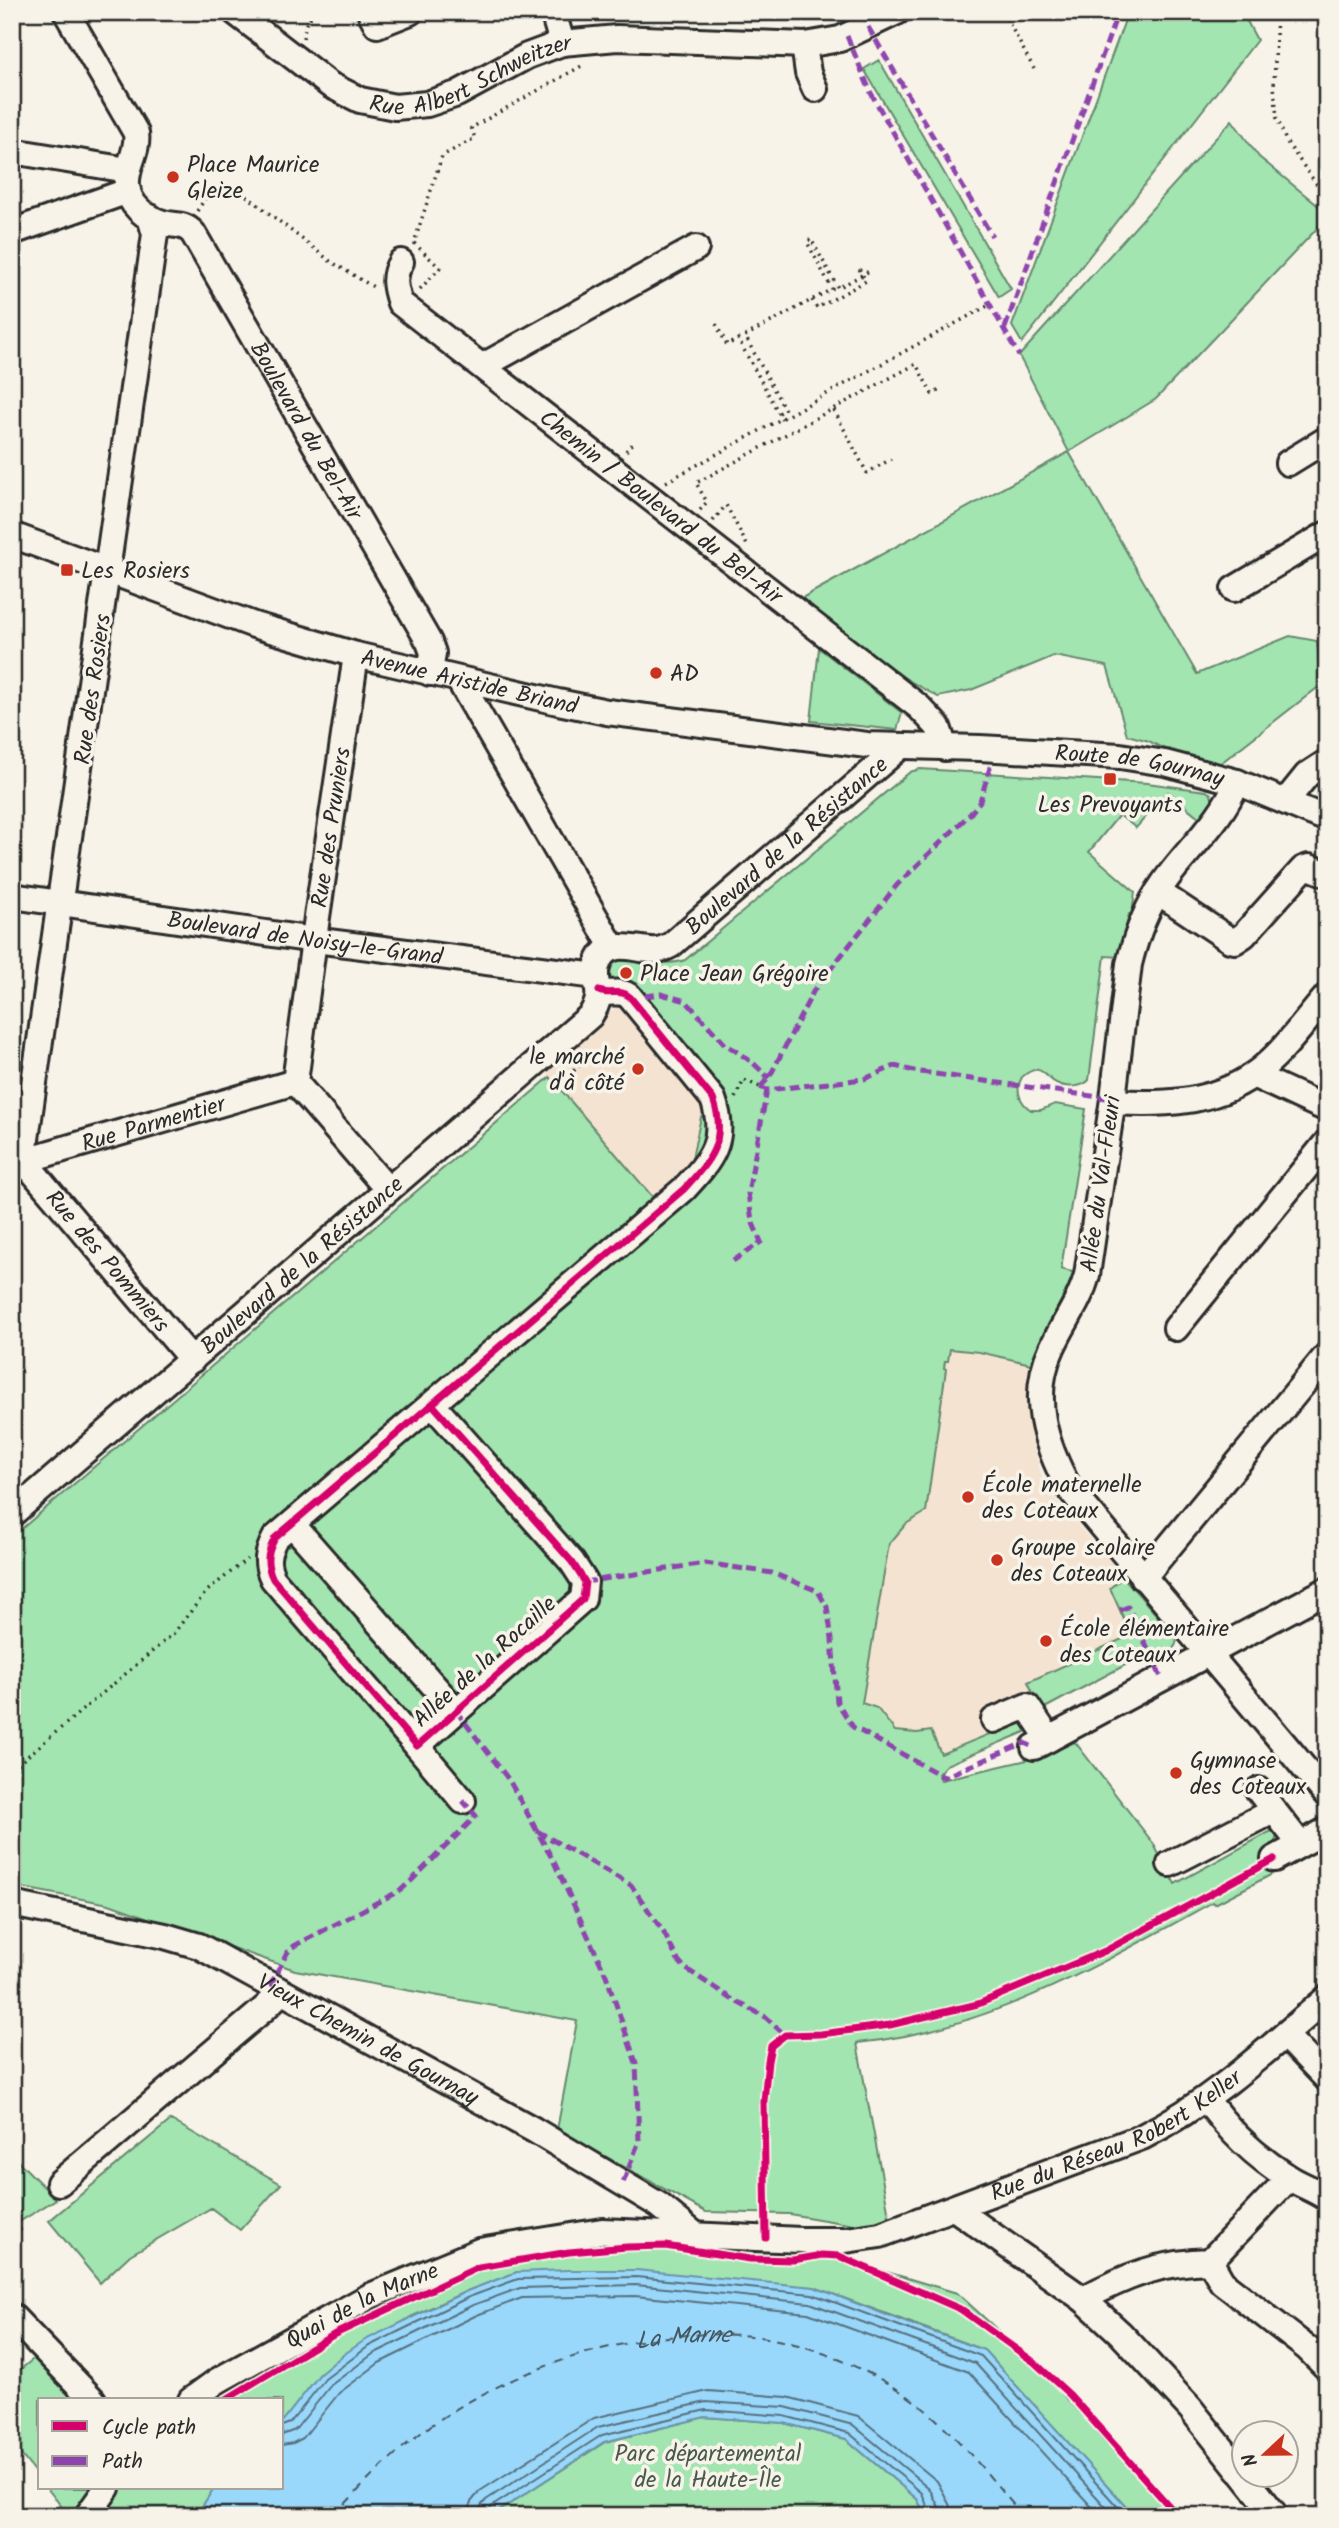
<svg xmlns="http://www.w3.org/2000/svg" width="1339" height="2528" viewBox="0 0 1339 2528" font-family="Kalam,sans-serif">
<rect width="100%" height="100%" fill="#f7f3e8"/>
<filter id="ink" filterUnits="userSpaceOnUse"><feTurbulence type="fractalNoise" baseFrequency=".0143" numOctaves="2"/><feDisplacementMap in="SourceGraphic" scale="14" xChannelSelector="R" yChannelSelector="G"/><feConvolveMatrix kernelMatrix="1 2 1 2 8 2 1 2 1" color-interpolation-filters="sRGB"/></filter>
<g filter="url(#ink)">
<path fill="#f5e3d2" d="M637,989l81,94 9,20 4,21 -63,92 -124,-147z
M950,1348l86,17 -8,38 3,33 14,51 132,151v6l-6,8 -23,12 -6,-8 -196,109 -15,-34 -14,2 -23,-2 -17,-23 -15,-4 27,-161 17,-19 20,-13 20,-142 -2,-1z"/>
<path fill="#a2e5b0" stroke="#66886e" stroke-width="2" d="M1128,12h114l15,28 -235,303 -10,-17z
M879,60l132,229 -12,8 -135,-228z
M1232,120l27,37 68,56v5l-171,181 -87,53 128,222 93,-38 27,5 4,44 -113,88 -59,-32 -22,-6 -20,-69 -53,-10 -83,34 -33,7 -42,-24 -96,-74 269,-147 -50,-96z
M819,648l83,65 -5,17 -86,-9z
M920,769l227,14 59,8 5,3 2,9 -13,15 -32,-26 -32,36 -17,-13 -30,37 46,40 -3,22h-3l-9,43 -15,-1 -16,124c-7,8 -23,8 -33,3 -12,-6 -15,-23 -34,-6 -7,12 -3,25 9,33h10l14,-6 31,5 -25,160 14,4 -11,27 -18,30 -10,35 -57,-13 -29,-3 -2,12h-3l-1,7 2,1 -20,143 -20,12 -17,20 -27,159 15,5 18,23 22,2 14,-2 10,23 85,-35 4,11 -84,35 -8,9 3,6 99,-23 35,-15 78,101 22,41 100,-55 2,8 -7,14 10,19 -65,34 -2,-2c-112,62 -226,129 -356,141l33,178 -24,6 -77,-13 -83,-2 -149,-82 20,-109 -282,-51 -186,-66 -97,-18v-349l538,-460 118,138 22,-48 11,-50 27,-6 -10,-28 -81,-94 -25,-6 -3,-5 -1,-9c18,-22 50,1 77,-9l225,-188z
M1123,1577l54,61c0,15 -17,20 -29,26l-6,-8 -101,54 -13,-28 103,-47 -21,-47z
M171,2120l110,64 -41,46 -29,-22 -81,47 -30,28 -51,-62z
M12,2155l44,44 -40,25 5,6 -9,4z
M602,2231l201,16 154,46 68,62 153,161h-43l-151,-166 -170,-63 -297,-15 -50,19 -56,26 -91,57 -38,48v-22h-74l16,-14 255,-135z
M37,2356l41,44h-38v79l-28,-36v-67z
M705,2417l79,6 62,16 71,60 9,17h-435l114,-74z
M47,2488h167l-18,28h-127z"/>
<path fill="#99d8fb" stroke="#6d93a8" stroke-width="2" d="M568,2270h68l178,17 96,37 74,26 151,166h-209l-9,-17 -71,-60 -62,-16 -79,-6 -101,25 -113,74h-295l18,-28h68v-66l38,-48 23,-19 22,-15 102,-49 50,-19z"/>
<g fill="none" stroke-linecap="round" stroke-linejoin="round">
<path stroke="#57707e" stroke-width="2" d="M282,2426l8,-3 35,-44 44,-33 100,-49 49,-18 118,-2 176,17 169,62 145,160
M282,2435l13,-5 36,-45 42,-31 100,-49 47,-17 116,-3 174,18 165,60 139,153
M282,2445l11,-2 10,-5 36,-45 40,-30 98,-48 45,-17 113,-2 173,17 161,59 131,144
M469,2516l2,-14 9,-11 114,-73 114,-27 79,6 71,19 79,65 12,22 2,13
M479,2516l2,-10 5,-6 112,-73 108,-25 79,5 68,18 76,63 10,19 1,9
M488,2516l3,-9 111,-72 104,-25 78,6 65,17 73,60 9,23"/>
<path stroke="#46565f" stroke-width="2" stroke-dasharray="9 7" stroke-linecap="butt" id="s1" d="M334,2516c36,-39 74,-78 119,-105 89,-55 215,-90 320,-72 43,8 91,29 127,52 48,31 86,82 123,125"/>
<g stroke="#2b2b2b" stroke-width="30">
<g id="minor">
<path id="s2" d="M66,12l70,121c3,19 -11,34 -9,53 2,19 18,32 36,37 12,3 21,0 30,10l236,409 4,11 -3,20"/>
<path id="s3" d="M235,12l95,73 30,15 35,7 32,-3 30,-10 70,-38 35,-13 55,-5 188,7 35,-6 57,-27"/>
<path d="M370,12l7,13 33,-13"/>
<path d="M553,12l9,31"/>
<path d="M804,45l4,28 7,16"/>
<path d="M12,151l116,19"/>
<path id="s4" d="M150,217l5,17 -132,926 169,200"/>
<path d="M12,232l116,-41"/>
<path id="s5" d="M401,262c-9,14 -6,26 -1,41l519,404 19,20 7,21"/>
<path d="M483,366l213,-118"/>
<path d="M1288,463l39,-24"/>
<path id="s6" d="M12,535l242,90 102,30 202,47 49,10 260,33 113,3 140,8 45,7 72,19 90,37"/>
<path d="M1234,589l93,-55"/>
<path d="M459,680l154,268"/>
<path d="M1237,782c-16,40 -50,67 -74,102 -17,24 -27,52 -34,80l-16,135 -26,176c-7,27 -24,48 -35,73 -23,48 -7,96 17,140l258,307"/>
<path d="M1286,801l21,-26 20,-13"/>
<path d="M1158,892l72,48 5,1 9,-6 59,-66 6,-2 18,7"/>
<path id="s7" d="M12,896l302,44 282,36"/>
<path d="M1253,1075l74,34"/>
<path id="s8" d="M295,1082l22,-165 39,-262"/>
<path d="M295,1082l93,108"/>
<path d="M1113,1102c47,3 99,2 140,-27 29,-20 51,-53 74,-79"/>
<path id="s9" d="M12,1164l283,-82"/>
<path d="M1176,1328l151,-186"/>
<path d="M432,1404l140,158 13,20 -2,17 -166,147 -144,-167c-8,-16 -6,-26 2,-41l409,-349c27,-29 44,-49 29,-90l-83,-102c-10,-9 -20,-1 -31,-6"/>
<path id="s10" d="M12,1514l578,-498c18,-26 0,-31 8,-53 9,-25 33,-14 52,-13 8,1 14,-1 21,-5l229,-198"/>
<path d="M292,1524l164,187"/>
<path d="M1143,1578l184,-223"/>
<path d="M994,1720l33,-14 22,33"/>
<path d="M417,1746l46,55"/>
<path d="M1034,1747l293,-157"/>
<path d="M1258,1790l42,54"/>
<path d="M1274,1859l53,-29"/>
<path d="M1170,1864l103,-53"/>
<path id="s11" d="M12,1904l153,32 34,10 335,184 125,75 34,28"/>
<path d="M1285,2035l42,44"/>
<path d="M1207,2100c21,30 49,57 81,77 12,8 26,12 39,21"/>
<path d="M59,2183l206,-175 16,-16"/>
<path d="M954,2208l129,91 37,34 70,75 86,108"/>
<path d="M1210,2261l12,21 85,66 20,20"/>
<path d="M1083,2299c42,-23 78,-37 127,-38l79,-83"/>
<path d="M12,2316l81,84"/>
<path id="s12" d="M191,2400l26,-19 153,-85 109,-45 123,-20 199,9h45l34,-5 262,-98c71,-36 125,-87 185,-139"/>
<path d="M87,2516l20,-28"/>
</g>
</g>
<path stroke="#2b2b2b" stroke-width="3.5" stroke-dasharray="2 5" stroke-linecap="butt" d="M1003,12l31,57
M1277,12l-3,74 3,32 9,23 41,58
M303,38l3,-14 8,-12
M197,211c11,-17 19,-31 41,-22l92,72 45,27
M420,289l20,-21 -26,-25 28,-87 33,-18 -4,-10 114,-64
M812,300l5,8 49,-27 -8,-14
M716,324l11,21 11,-6 44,80
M834,410l33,63 24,-14
M779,413l6,-3 -40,-74 87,-47 -25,-47 4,-3 27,49 33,-18
M626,451l7,-9
M666,482l325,-178
M700,510l7,-8 -11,-19 220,-119 16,30 10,-5
M713,521l13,-16 21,40
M564,1071l4,5 13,-12
M735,1098l9,-18 16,7
M12,1769l161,-135 33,-42 41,-33"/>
<use href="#minor" stroke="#f7f3e8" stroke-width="24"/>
<path stroke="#8e44ad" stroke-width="5" stroke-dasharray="10 5" stroke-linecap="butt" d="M868,27l124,209
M847,36l24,57 148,263
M1005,328l113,-316
M645,996l16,-2 25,7 38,42 28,19 17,16
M760,1087l9,-9 45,-88 83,-105 74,-72 9,-12 11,-37
M760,1087l7,3 97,-11 31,-13 19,5 199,28
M733,1261l28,-19 -9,-21 -4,-28 19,-103
M585,1582l120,-19 67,10 46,18 9,16 5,32 5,63 16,25 91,50 80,-34 10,4
M1120,1610l8,-3 34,72
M456,1711l53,69 45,82 52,113 30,88 3,78 -16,42
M537,1831l94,54 33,48 13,26 8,9 48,32 31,16 21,19
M270,1986l17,-33 7,-7 107,-56 10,-9 65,-65 -13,-15"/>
<g stroke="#f7f3e8" stroke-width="11">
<path id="cycleway" d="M432,1404l140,158 13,20 -2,17 -166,147 -144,-167c-8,-16 -6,-26 2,-41l409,-349c27,-29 44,-49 29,-90l-83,-102c-10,-9 -20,-1 -31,-6
M766,2238l-2,-137 4,-40 3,-15 14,-11 36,-1 69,-9 88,-21 127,-53 169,-92
M225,2400l110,-66 144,-67 90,-15 58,-5 38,-1 85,13 43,1 29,-5 17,1 121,53 74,53 36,33 108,121"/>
</g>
<use href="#cycleway" stroke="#d6006c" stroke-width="7"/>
</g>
</g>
<g fill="#c8321e" stroke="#f7f3e8" stroke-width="2.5">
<circle cx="173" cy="177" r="7"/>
<rect x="60" y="563" width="14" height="14" rx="3.5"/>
<circle cx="656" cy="673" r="7"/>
<rect x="1103" y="772" width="14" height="14" rx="3.5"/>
<circle cx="626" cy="973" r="7"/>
<circle cx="638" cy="1069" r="7"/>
<circle cx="968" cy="1497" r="7"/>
<circle cx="997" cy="1560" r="7"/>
<circle cx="1046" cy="1641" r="7"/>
<circle cx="1176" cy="1773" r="7"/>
</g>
<g text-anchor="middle" stroke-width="7" stroke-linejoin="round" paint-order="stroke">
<g font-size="23" fill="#2b2b2b" stroke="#f7f3e8">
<text dy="8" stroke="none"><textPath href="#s3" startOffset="271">Rue Albert Schweitzer</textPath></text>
<text dy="8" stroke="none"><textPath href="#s2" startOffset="509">Boulevard du Bel-Air</textPath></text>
<text dy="8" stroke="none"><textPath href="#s5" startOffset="374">Chemin / Boulevard du Bel-Air</textPath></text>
<text dy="8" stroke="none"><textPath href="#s6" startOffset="481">Avenue Aristide Briand</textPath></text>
<text transform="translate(92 689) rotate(-82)" y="8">Rue des Rosiers</text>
<text dy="8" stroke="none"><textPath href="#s6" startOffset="1158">Route de Gournay</textPath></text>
<text dy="8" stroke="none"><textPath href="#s8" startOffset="257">Rue des Pruniers</textPath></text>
<text dy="8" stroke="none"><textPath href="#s10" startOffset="1052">Boulevard de la Résistance</textPath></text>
<text dy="8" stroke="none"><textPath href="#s7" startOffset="296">Boulevard de Noisy-le-Grand</textPath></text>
<text dy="8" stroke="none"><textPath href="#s9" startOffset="147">Rue Parmentier</textPath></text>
<text transform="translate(1100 1184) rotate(-82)" y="8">Allée du Val-Fleuri</text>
<text dy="8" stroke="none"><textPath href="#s4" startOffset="1085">Rue des Pommiers</textPath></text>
<text dy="8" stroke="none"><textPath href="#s10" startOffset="382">Boulevard de la Résistance</textPath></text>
<text transform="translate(484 1661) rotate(-42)" y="8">Allée de la Rocaille</text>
<text dy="8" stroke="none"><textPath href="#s11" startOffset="385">Vieux Chemin de Gournay</textPath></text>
<text dy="8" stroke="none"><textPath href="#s12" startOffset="985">Rue du Réseau Robert Keller</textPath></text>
<text dy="8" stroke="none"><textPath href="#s12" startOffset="196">Quai de la Marne</textPath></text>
</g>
<g font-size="23" fill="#2b2b2b" stroke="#f7f3e8" text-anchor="start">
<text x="187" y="172">Place Maurice<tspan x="187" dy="26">Gleize</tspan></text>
<text x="81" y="578">Les Rosiers</text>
<text x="670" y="681">AD</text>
<text x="1110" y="812" text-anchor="middle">Les Prevoyants</text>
<text x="640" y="981">Place Jean Grégoire</text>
<text x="624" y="1064" text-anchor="end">le marché<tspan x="624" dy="26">d'à côté</tspan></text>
<text x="982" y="1492">École maternelle<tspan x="982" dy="26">des Coteaux</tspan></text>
<text x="1011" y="1555">Groupe scolaire<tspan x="1011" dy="26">des Coteaux</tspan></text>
<text x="1060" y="1636">École élémentaire<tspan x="1060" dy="26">des Coteaux</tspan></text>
<text x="1190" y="1768">Gymnase<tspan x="1190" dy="26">des Coteaux</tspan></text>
</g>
<g font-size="23" fill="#495a4c" stroke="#f7f3e8">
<text x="708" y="2461">Parc départemental<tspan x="708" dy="26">de la Haute-Île</tspan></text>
</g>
<g font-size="24" font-style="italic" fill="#46565f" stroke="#f7f3e8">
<text dy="8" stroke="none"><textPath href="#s1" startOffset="404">La Marne</textPath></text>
</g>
</g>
<rect width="1339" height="2528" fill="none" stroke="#f7f3e8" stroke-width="42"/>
<rect x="21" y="21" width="1297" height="2486" fill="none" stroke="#2b2b2b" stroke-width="2.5" filter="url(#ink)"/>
<rect x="38" y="2398" width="245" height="91" fill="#f7f3e8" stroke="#a5a39c" stroke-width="2"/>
<rect x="52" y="2421" width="35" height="10" fill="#d6006c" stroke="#a5a39c" stroke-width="2"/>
<text x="102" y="2434" font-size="21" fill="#2b2b2b">Cycle path</text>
<rect x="52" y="2456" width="35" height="10" fill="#8e44ad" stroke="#a5a39c" stroke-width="2"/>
<text x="102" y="2468" font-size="21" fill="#2b2b2b">Path</text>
<g transform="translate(1265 2454) rotate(248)"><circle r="33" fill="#f7f3e8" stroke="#a5a39c" stroke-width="2"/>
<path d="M0-5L12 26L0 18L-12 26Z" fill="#c8321e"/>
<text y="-10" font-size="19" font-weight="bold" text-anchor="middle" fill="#2b2b2b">N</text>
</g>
</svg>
